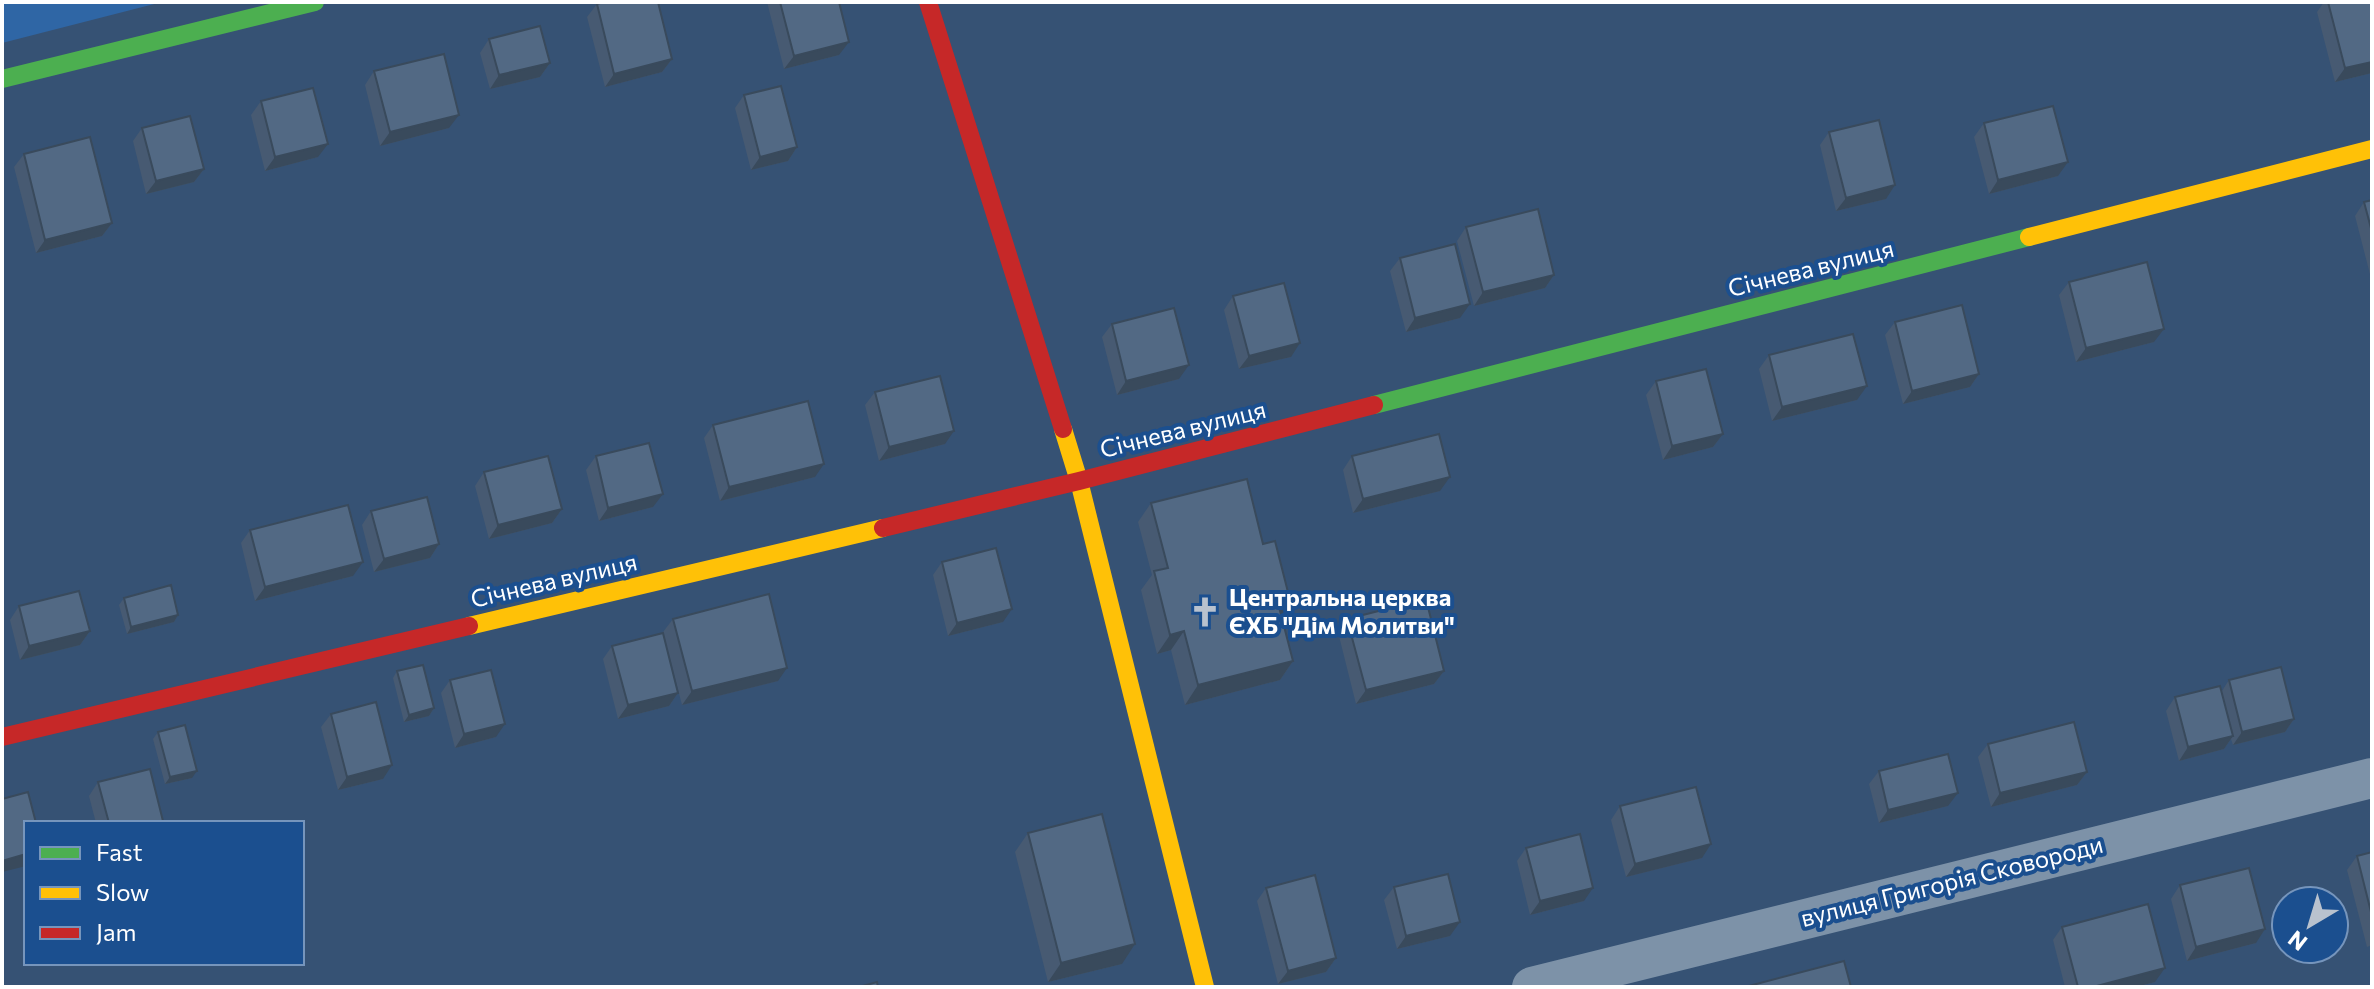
<svg xmlns="http://www.w3.org/2000/svg" width="2374" height="989" viewBox="0 0 2374 989" font-family="Commissioner,sans-serif">
<rect width="100%" height="100%" fill="#365274"/>
<path fill="#2f66a5" d="M2,2h160l-160,41z"/>
<g fill="none" stroke-linecap="round" stroke-linejoin="round">
<path stroke="#7d92a8" stroke-width="40" d="M1532,987l840,-209"/>
<path stroke="#4caf50" stroke-width="18" d="M2,79l313,-77
M1374,405l655,-168"/>
<path stroke="#ffc107" stroke-width="18" d="M2029,237l343,-88
M1063,429l16,52 126,506
M469,626l414,-98"/>
<path stroke="#c62828" stroke-width="18" d="M928,2l135,427
M883,528l196,-47 295,-76
M2,737l467,-111"/>
</g>
<path fill="#475a72" d="M767,2h72v53l-55,14z
M2324,2h48v71l-37,9 -18,-70z
M597,4l75,55 -10,13 -57,15 -18,-70z
M489,39l61,24 -10,14 -50,12 -10,-36z
M374,71l75,57 -69,18 -15,-61z
M744,95l53,52 -9,14 -37,9 -16,-62z
M261,101l57,56 -53,14 -14,-56z
M1984,123l74,53 -69,18 -15,-57z
M142,128l62,41 -10,13 -48,12 -13,-53z
M1829,132l57,67 -50,12 -16,-66z
M24,154l88,69 -10,13 -66,17 -22,-86z
M2372,200v82l-17,-66 9,-14z
M1466,227l88,48 -9,13 -71,18 -17,-65z
M1400,258l60,60 -54,14 -16,-61z
M2069,282l85,60 -78,20 -17,-67z
M1233,296l58,61 -52,12 -15,-59z
M1895,322l84,52 -9,13 -67,17 -18,-69z
M1112,324l67,55 -62,16 -15,-58z
M1769,355l88,45 -85,21 -13,-52z
M1656,381l67,53 -10,13 -50,13 -17,-65z
M875,392l70,52 -66,17 -14,-56z
M713,425l102,52 -95,24 -16,-63z
M596,456l57,51 -54,14 -13,-51z
M1352,456l88,35 -87,22 -10,-43z
M484,472l78,37 -10,14 -63,16 -14,-53z
M1151,503l131,114 11,44 -13,19 -95,25 -14,-55 -14,4 -16,-64 11,-15 -14,-53z
M371,511l68,33 -9,14 -56,14 -12,-47z
M250,530l103,46 -98,25 -14,-58z
M942,562l61,60 -55,14 -15,-61z
M124,598l54,17 -4,7 -47,12 -8,-29z
M19,606l71,25 -10,14 -60,15 -10,-40z
M673,619l105,62 -96,24 -19,-73z
M1347,619l97,52 -10,13 -78,20 -18,-72z
M612,646l66,47 -9,13 -51,13 -15,-60z
M397,671l37,37 -5,8 -25,6 -11,-44z
M450,680l46,57 -41,11 -14,-55z
M2229,680l65,39 -9,13 -52,13 -2,-6 -7,10 -45,12 -13,-50 9,-14 47,-6z
M331,714l52,65 -45,11 -17,-63z
M158,732l34,46 -27,6 -12,-45z
M1988,744l99,28 -10,13 -86,22 -13,-50z
M1879,771l69,35 -69,17 -10,-39z
M98,782l64,41h-66l-7,-27z
M1620,806l82,52 -76,19 -15,-57z
M1028,833l94,131 -74,18 -33,-130z
M1526,848l58,53 -54,14 -13,-54z
M2372,852v93l-5,2 -20,-77 10,-14z
M2180,885l76,58 -69,18 -16,-62z
M1394,887l56,49 -53,13 -13,-49z
M1266,888l70,70 -10,14 -48,12 -21,-83z
M2062,927l93,55 -19,5h-71l-12,-47z"/>
<path fill="#394a5c" d="M849,42l-10,13 -55,14 10,-13z
M672,59l-10,13 -57,15 9,-13z
M2372,62v11l-37,9 10,-14z
M550,63l-10,14 -50,12 9,-14z
M459,115l-10,13 -69,18 10,-14z
M328,144l-10,13 -53,14 10,-14z
M797,147l-9,14 -37,9 9,-13z
M2068,162l-10,14 -69,18 9,-14z
M204,169l-10,13 -48,12 10,-13z
M1895,185l-9,14 -50,12 10,-13z
M112,223l-10,13 -66,17 9,-13z
M1554,275l-9,13 -71,18 9,-14z
M1470,304l-10,14 -54,14 9,-14z
M2164,329l-10,13 -78,20 10,-14z
M1300,343l-9,14 -52,12 10,-13z
M1189,365l-10,14 -62,16 9,-14z
M1979,374l-9,13 -67,17 9,-13z
M1867,386l-10,14 -85,21 10,-14z
M954,431l-9,13 -66,17 10,-14z
M1723,434l-10,13 -50,13 9,-14z
M824,464l-9,13 -95,24 9,-14z
M1450,477l-10,14 -87,22 10,-14z
M663,494l-10,13 -54,14 9,-13z
M562,509l-10,14 -63,16 9,-14z
M439,544l-9,14 -56,14 10,-13z
M363,562l-10,14 -98,25 10,-14z
M1291,604l-13,19 1,-16z
M1012,609l-9,13 -55,14 9,-13z
M178,615l-4,7 -47,12 4,-7z
M90,631l-10,14 -60,15 9,-14z
M1184,631l-13,19 -14,4 13,-19z
M1293,661l-13,19 -95,25 13,-20z
M787,668l-9,13 -96,24 10,-14z
M1444,671l-10,13 -78,20 10,-14z
M678,693l-9,13 -51,13 10,-14z
M434,708l-5,8 -25,6 5,-7z
M2294,719l-9,13 -52,13 9,-13z
M505,724l-9,13 -41,11 9,-14z
M2233,736l-9,13 -45,12 9,-14z
M392,765l-9,14 -45,11 9,-13z
M197,771l-5,7 -27,6 5,-7z
M2087,772l-10,13 -86,22 9,-14z
M1958,793l-10,13 -69,17 9,-13z
M1711,844l-9,14 -76,19 9,-13z
M26,854v12l-24,6v-11z
M1593,888l-9,13 -54,14 10,-14z
M1460,922l-10,14 -53,13 9,-13z
M2265,929l-9,14 -69,18 9,-14z
M1135,944l-13,20 -74,18 13,-19z
M1336,958l-10,14 -48,12 10,-13z
M2165,968l-10,14 -19,5h-43z"/>
<path fill="#526984" stroke="#394a5c" stroke-width="2" d="M603,2h55l14,57 -58,15 -17,-70z
M780,2h59l10,40 -55,14z
M2328,2h44v60l-27,6z
M540,26l10,37 -51,12 -10,-36z
M444,54l15,61 -69,17 -16,-61z
M781,86l16,61 -37,10 -16,-62z
M313,88l15,56 -53,13 -14,-56z
M2053,106l15,56 -70,18 -14,-57z
M190,116l14,53 -48,12 -14,-53z
M1879,120l16,65 -49,13 -17,-66z
M90,137l22,86 -67,17 -21,-86z
M2372,200v32l-8,-30z
M1538,209l16,66 -71,17 -17,-65z
M1455,244l15,60 -55,14 -15,-60z
M2147,262l17,67 -78,19 -17,-66z
M1284,283l16,60 -51,13 -16,-60z
M1962,305l17,69 -67,17 -17,-69z
M1174,308l15,57 -63,16 -14,-57z
M1853,334l14,52 -85,21 -13,-52z
M1706,369l17,65 -51,12 -16,-65z
M940,376l14,55 -65,16 -14,-55z
M808,401l16,63 -95,23 -16,-62z
M1439,434l11,43 -87,22 -11,-43z
M649,443l14,51 -55,14 -12,-52z
M548,456l14,53 -64,16 -14,-53z
M1247,479l16,65 12,-3 16,63 -12,3 14,54 -95,24 -14,-54 -14,4 -16,-64 14,-3 -17,-65z
M427,497l12,47 -55,15 -13,-48z
M348,505l15,57 -98,25 -15,-57z
M996,548l16,61 -55,14 -15,-61z
M171,585l7,30 -47,12 -7,-29z
M79,591l11,40 -61,15 -10,-40z
M769,594l18,74 -95,23 -19,-72z
M1426,599l18,72 -78,19 -19,-71z
M663,633l15,60 -50,12 -16,-59z
M423,665l11,43 -25,7 -12,-44z
M2281,667l13,52 -52,13 -13,-52z
M491,670l14,54 -41,10 -14,-54z
M2220,686l13,50 -45,11 -13,-50z
M376,702l16,63 -45,12 -16,-63z
M2074,722l13,50 -87,21 -12,-49z
M185,725l12,46 -27,6 -12,-45z
M1948,754l10,39 -70,17 -9,-39z
M150,769l13,52 -8,2h-46l-11,-41z
M1696,787l15,57 -76,20 -15,-58z
M28,792l8,31h-10v31l-24,7v-62z
M1102,814l33,130 -74,19 -33,-130z
M1580,834l13,54 -53,13 -14,-53z
M2372,852v64l-15,-60z
M2249,868l16,61 -69,18 -16,-62z
M1448,874l12,48 -54,14 -12,-49z
M1315,875l21,83 -48,13 -22,-83z
M2148,904l17,64 -72,19h-15l-16,-60z
M1844,961l7,26h-106z
M877,982l1,5h-19z"/>
<defs>
<g id="church-bare" transform="scale(2.4)"><path d="M-1.2-6h2.4v3.5h3.3v2.4h-3.3V6h-2.4V-.1h-3.3v-2.4h3.3Z" fill="#b9c2ce" stroke="#1b4f8f" stroke-width="2.5" paint-order="stroke"/></g>
</defs>
<g fill-rule="evenodd">
<use href="#church-bare" x="1205" y="612"/>
</g>
<g text-anchor="middle" stroke-width="8" stroke-linejoin="round" paint-order="stroke">
<g font-size="24" fill="#fff" stroke="#1b4f8f">
<text transform="translate(1811 269) rotate(-14)" y="8">Січнева вулиця</text>
<text transform="translate(1183 430) rotate(-14)" y="8">Січнева вулиця</text>
<text transform="translate(554 581) rotate(-13)" y="8">Січнева вулиця</text>
<text transform="translate(1952 882) rotate(-14)" y="8">вулиця Григорія Сковороди</text>
</g>
<g font-size="24" font-weight="bold" fill="#fff" stroke="#1b4f8f" text-anchor="start">
<text x="1229" y="606">Центральна церква<tspan x="1229" dy="28">ЄХБ "Дім Молитви"</tspan></text>
</g>
</g>
<rect width="2374" height="989" fill="none" stroke="#ffffff" stroke-width="8"/>
<rect x="24" y="821" width="280" height="144" fill="#1b4f8f" stroke="#7695bc" stroke-width="2"/>
<rect x="40" y="847" width="40" height="12" fill="#4caf50" stroke="#7695bc" stroke-width="2"/>
<text x="96" y="861" font-size="24" fill="#ffffff">Fast</text>
<rect x="40" y="887" width="40" height="12" fill="#ffc107" stroke="#7695bc" stroke-width="2"/>
<text x="96" y="901" font-size="24" fill="#ffffff">Slow</text>
<rect x="40" y="927" width="40" height="12" fill="#c62828" stroke="#7695bc" stroke-width="2"/>
<text x="96" y="941" font-size="24" fill="#ffffff">Jam</text>
<g transform="translate(2310 925) rotate(218)"><circle r="38" fill="#1b4f8f" stroke="#7695bc" stroke-width="2"/>
<path d="M0-6L14 30L0 20L-14 30Z" fill="#b9c2ce"/>
<text y="-12" font-size="22" font-weight="bold" text-anchor="middle" fill="#ffffff">N</text>
</g>
</svg>
